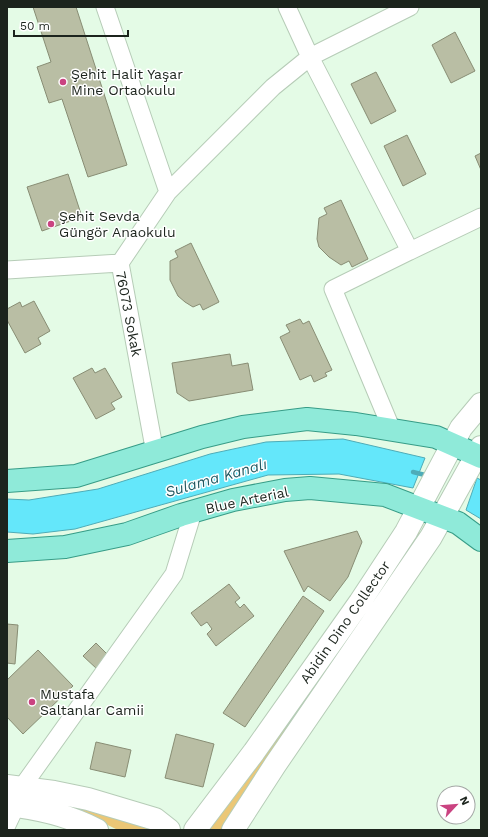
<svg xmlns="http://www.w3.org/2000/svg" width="488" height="837" viewBox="0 0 488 837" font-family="'Work Sans',sans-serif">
<rect width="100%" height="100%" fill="#e4fbe6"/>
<path fill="#ebc776" d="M417,531l6,4 -176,255 -25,40h-14l35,-44z
M7,795l83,13 62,22h-34l-33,-16z"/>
<path fill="#64e7fa" stroke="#4eacb8" d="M343,439l82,19 -12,30 -74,-14 -71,1 -193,54 -42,5 -26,-2v-33l22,1 69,-11 112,-35 56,-12z
M477,478l4,2v39l-15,-9z"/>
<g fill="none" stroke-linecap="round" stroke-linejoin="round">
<path stroke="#4eacb8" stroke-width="4.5" d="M413,472l12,3"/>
</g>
<path fill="#b9bea4" stroke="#888d74" d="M33,7h43l51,158 -39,12 -26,-78 -13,4 -12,-36 14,-5z
M455,32l20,39 -24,12 -19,-38z
M376,72l20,39 -25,13 -20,-40z
M407,135l19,39 -23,12 -19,-40z
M481,153v17l-6,-14z
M68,174l14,43 -40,14 -15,-44z
M341,200l27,59 -16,8 -3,-6 -8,4 -12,-8 -10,-10 -2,-8 2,-21 8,-4 -3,-6z
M191,243l28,59 -16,8 -3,-6 -7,3 -8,-5 -7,-6 -8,-16v-19l8,-4 -3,-6z
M34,301l16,30 -12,7 3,6 -16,9 -18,-33v-11l13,-7 2,5z
M300,319l3,5 6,-3 23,49 -7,3 2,3 -13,6 -3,-7 -11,5 -20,-43 10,-5 -4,-7z
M230,354l2,12 16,-3 5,27 -64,11 -12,-8 -5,-30z
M92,368l3,5 10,-5 17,29 -11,6 4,6 -19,10 -23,-41z
M357,531l5,11 -14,35 -18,24 -22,-15 -4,6 -20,-41z
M229,584l11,14 -5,4 5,6 4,-4 10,12 -38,30 -9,-12 5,-5 -5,-7 -6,4 -10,-13z
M303,596l21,15 -79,116 -22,-14z
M7,624l11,1 -3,39 -8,-1z
M96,643l13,13 -12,13 -14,-13z
M38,650l35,36 -50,48 -16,-17v-37z
M176,734l38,10 -11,43 -38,-9z
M96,742l35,8 -6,27 -35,-8z"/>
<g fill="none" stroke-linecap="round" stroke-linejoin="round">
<g stroke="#b6ccb7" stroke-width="19">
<path id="street" d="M105,7l63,185
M287,7l23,50 100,194 71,-34
M120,263l48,-71 105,-105 37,-30 100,-50
M7,270l113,-7 35,190
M392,430l-59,-141 77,-38
M22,787l152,-213 19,-62
M7,825l9,-19"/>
</g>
<g stroke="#b6ccb7" stroke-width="24">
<path id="secondary" d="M7,786l47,6 34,7 67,20 14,11
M7,805c30,3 63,11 90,25
M195,830l59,-78 106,-150 46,-70 55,-104 20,-24
M233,830l42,-65 156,-228 50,-90"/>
</g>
<g stroke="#379c87" stroke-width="24">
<path id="primary" d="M7,481l69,-5 126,-39 41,-10 64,-8 49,5 80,13 45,20
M7,551l58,-4 62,-13 54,-19 52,-15 52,-10 25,-2 75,7 73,28 23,17"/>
</g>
<use href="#street" stroke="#fff" stroke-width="17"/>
<use href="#secondary" stroke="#fff" stroke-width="22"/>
<use href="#primary" stroke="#8fead9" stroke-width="22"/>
</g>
<g fill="#ca4381" stroke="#fff" stroke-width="1.5">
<circle cx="63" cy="82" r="4"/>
<circle cx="51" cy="224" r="4"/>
<circle cx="32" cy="702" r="4"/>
</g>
<g text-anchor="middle" stroke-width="3" stroke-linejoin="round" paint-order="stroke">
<g font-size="14" fill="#1c241d" stroke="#fff" text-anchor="start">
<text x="71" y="79">Şehit Halit Yaşar<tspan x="71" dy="16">Mine Ortaokulu</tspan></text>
<text x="59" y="221">Şehit Sevda<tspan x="59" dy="16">Güngör Anaokulu</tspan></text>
<text x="40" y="699">Mustafa<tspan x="40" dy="16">Saltanlar Camii</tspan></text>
</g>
<g font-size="14" fill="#1c241d" stroke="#fff">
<text transform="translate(129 314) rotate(79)" y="5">76073 Sokak</text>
<text transform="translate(247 500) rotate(-12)" y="5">Blue Arterial</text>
<text transform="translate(345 622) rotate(-55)" y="5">Abidin Dino Collector</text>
</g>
<g font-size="15" font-style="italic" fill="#235a62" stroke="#fff">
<text transform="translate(216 478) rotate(-16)" y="5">Sulama Kanalı</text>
</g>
</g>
<rect width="488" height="837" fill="none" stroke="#1c241d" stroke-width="16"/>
<g transform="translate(456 805) rotate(64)"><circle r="19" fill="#ffffff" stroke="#a4a7a5"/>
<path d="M0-3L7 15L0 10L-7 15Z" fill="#ca4381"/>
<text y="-6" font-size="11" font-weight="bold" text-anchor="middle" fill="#1c241d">N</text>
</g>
<path d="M14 30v6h114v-6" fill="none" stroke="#1c241d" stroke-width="2"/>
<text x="20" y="30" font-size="12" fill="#1c241d" stroke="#ffffff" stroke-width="3" paint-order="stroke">50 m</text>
</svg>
